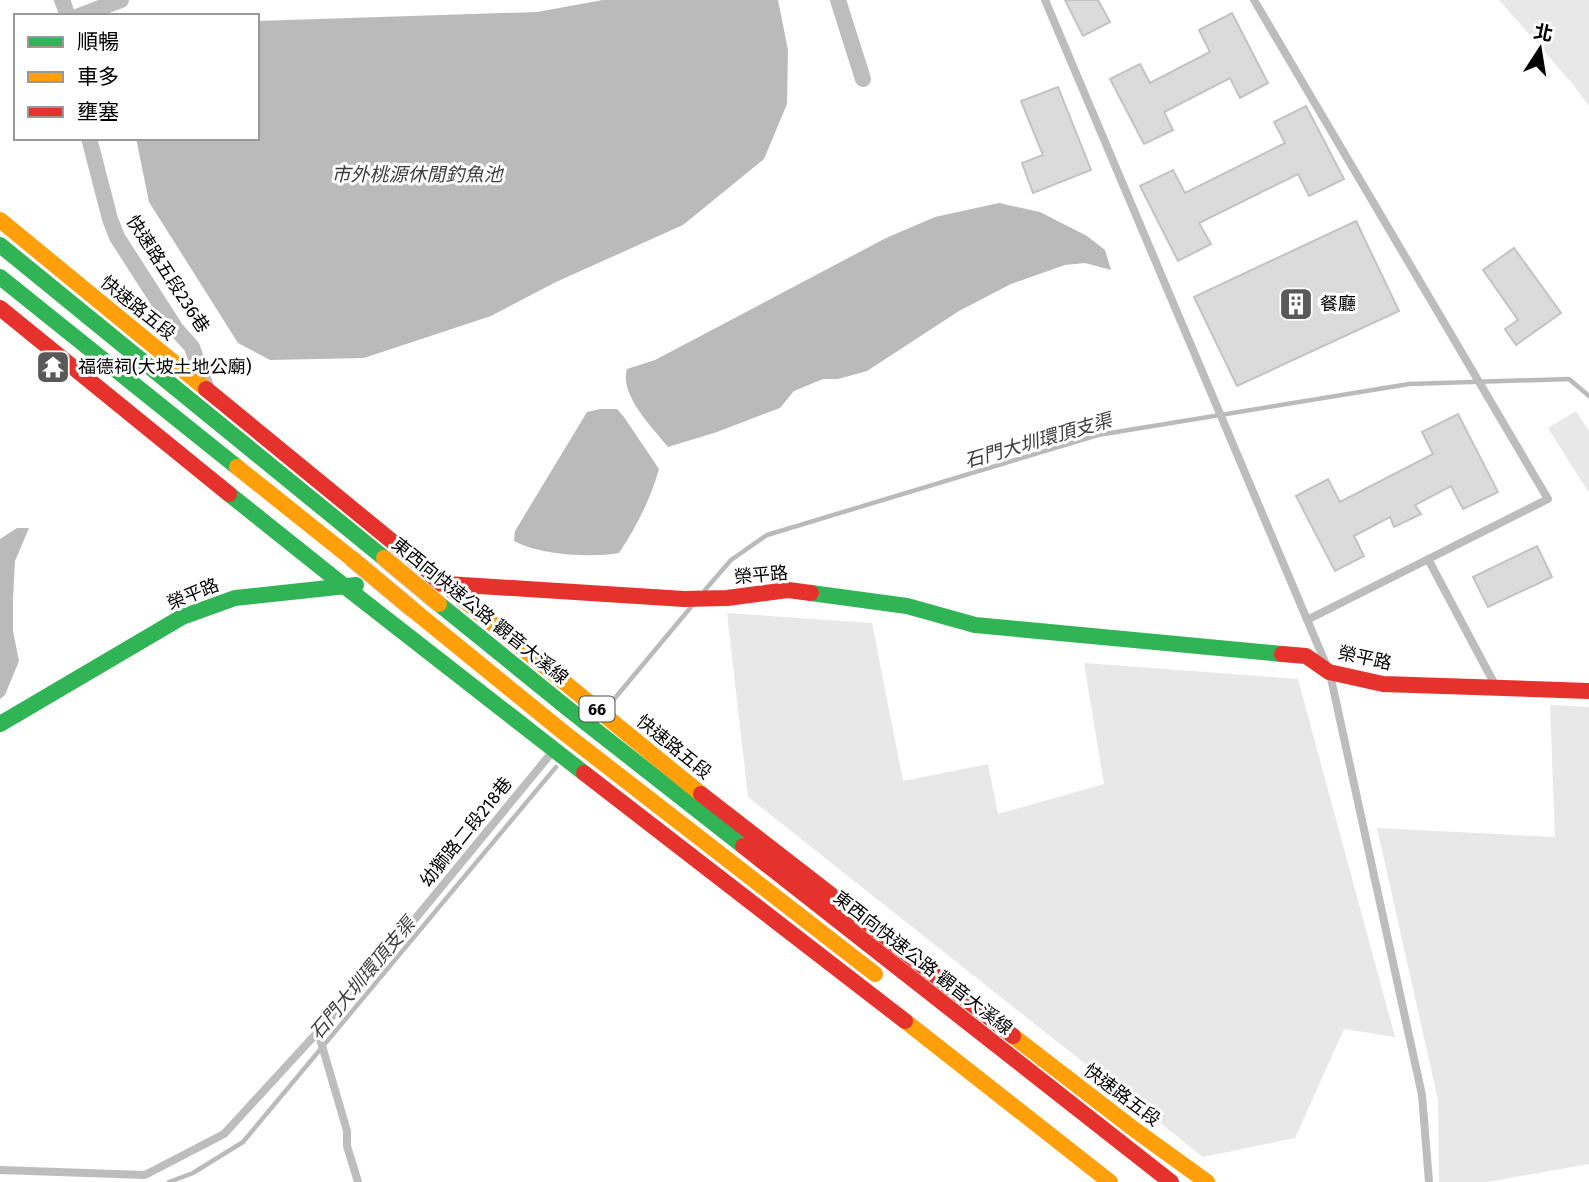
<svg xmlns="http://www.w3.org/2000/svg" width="1589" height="1182" viewBox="0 0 1589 1182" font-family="'Fira Sans','Noto Sans TC',sans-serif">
<rect width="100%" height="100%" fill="#fff"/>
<path fill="#e8e8e8" d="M1499,0h90v106l-17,-23z
M1576,411l13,20v62l-41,-65z
M727,613l145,10 31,158 85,-17 10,50 106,-30 -20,-121 214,16 97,358 -51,-8 -49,109 -92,19 -455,-360z
M1550,705l39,2v457l-102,18h-48l-1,-82 -61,-272 178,9z"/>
<path fill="#bababa" d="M603,0h175l10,50 -1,54 -23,55 -81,66 -127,57 -65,34 -127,42 -94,2 -32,-17 -89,-141 -13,-64h121v-117l280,-9z
M999,203l41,9 47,24 18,14 6,20 -26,-7 -20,2 -54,19 -52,27 -92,60 -29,8h-15l-29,12 -14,17 -63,24 -49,15c-15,-19 -49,-52 -41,-78l28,-9 231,-122 49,-21z
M600,409h17l7,8 35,52c-8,29 -23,59 -40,84 -29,5 -79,2 -105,-12l1,-10 72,-119z
M17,528h12l-14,33 -2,38v32l6,30 -14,34 -5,4v-160z"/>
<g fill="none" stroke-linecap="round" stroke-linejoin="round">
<path stroke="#bababa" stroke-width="4.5" d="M705,590l26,-30 36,-25 331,-100 311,-51 160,-5 20,17
M610,704l81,-97
M169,1182l24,-9 50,-31 313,-375"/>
</g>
<path fill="#dbdbdb" stroke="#c3c3c3" stroke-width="2" d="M1065,0h33l12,22 -27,14z
M1232,13l36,70 -28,15 -10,-20 -66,34 9,18 -29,14 -34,-65 30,-15 10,19 60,-31 -11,-22z
M1058,87l33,83 -58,23 -11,-30 21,-8 -22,-54z
M1306,106l38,73 -35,17 -11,-22 -99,49 12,21 -33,17 -38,-75 33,-16 12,23 100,-50 -11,-21z
M1356,221l43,90 -162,75 -43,-89z
M1514,248l47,65 -45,32 -11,-16 13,-9 -35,-50z
M1458,414l40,78 -35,17 -12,-23 -36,19 6,9 -27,13 -4,-10 -36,19 10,20 -29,15 -39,-75 32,-17 12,23 93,-48 -11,-22z
M1537,546l15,31 -64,30 -15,-30z"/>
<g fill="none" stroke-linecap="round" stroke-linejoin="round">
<path stroke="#bdbdbd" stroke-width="8" d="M1045,0l280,662
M1254,0l294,499 -241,121
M1428,559l66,124
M1330,674l92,421 7,87
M318,1032l29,99v15l11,36
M0,1170l145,5 79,-41 136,-148 193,-235"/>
<path stroke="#bdbdbd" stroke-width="16" d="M62,0l6,16
M838,0l25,79
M79,16l42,-16
M89,138l21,81 7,18 59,92 16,18 14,40"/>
<path stroke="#30b455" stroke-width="16" d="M0,245l384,313
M0,277l237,190
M229,494l119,95 236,184
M811,593l96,13 68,19 307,29
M439,604l132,107 172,135
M0,724l182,-107 53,-19 121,-13"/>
<path stroke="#ff9f0a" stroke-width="16" d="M0,220l206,169
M237,467l114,91
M455,593l246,201
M412,609l151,123 312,242
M905,1021l205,161
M1013,1036l122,94 72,52"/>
<path stroke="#e5322d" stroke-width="16" d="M0,308l229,186
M206,389l249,204
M432,583l252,16 43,-1 61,-8 23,3
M1282,654l24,2 23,16 54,12 206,7
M584,773l321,248
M701,794l312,242
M743,846l428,336"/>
<g stroke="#dbdbdb" stroke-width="18" stroke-linecap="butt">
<path id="slow-bridge" d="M351,558l61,51
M384,558l55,46"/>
</g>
<use href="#slow-bridge" stroke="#ff9f0a" stroke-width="16"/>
</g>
<defs>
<g id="building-square" transform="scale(1.75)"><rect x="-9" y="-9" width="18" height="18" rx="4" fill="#595959" stroke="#fff"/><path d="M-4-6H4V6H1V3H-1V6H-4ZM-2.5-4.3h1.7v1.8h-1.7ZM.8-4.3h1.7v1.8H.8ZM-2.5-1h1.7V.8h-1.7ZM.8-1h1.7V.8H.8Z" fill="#fff"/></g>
<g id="temple-square" transform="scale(1.75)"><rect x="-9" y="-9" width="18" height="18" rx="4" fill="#595959" stroke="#fff"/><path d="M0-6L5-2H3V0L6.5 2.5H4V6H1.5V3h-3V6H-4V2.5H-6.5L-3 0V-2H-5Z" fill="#fff"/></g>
</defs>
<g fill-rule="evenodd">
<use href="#building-square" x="1296" y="304"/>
<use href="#temple-square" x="53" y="367"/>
</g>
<g text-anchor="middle" stroke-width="6" stroke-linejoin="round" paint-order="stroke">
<rect fill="#fff" stroke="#4c4c4c" stroke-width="2" x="579.5" y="696.5" width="35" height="25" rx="5"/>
<g font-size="16" font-weight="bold" fill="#000">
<text x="597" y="715">66</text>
</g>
<g font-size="18" fill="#000" stroke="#fff">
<text transform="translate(168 274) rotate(57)" y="6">快速路五段236巷</text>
<text transform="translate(138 308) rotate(39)" y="6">快速路五段</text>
<text transform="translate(761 575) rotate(-5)" y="6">榮平路</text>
<text transform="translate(193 594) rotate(-22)" y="6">榮平路</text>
<text transform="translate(480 611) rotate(39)" y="6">東西向快速公路 觀音大溪線</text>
<text transform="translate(1365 658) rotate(12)" y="6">榮平路</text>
<text transform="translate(674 747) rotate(39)" y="6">快速路五段</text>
<text transform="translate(466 832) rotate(-51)" y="6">幼獅路二段218巷</text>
<text transform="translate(923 963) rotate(38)" y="6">東西向快速公路 觀音大溪線</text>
<text transform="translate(1122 1095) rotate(37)" y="6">快速路五段</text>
</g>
<g font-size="18" fill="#000" stroke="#fff" text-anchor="start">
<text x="1320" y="310">餐廳</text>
<text x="78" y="373">福德祠(大坡土地公廟)</text>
</g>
<g font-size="19" font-style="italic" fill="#3d3d3d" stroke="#fff">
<text x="417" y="181">市外桃源休閒釣魚池</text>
<text transform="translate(1038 440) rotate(-16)" y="7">石門大圳環頂支渠</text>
<text transform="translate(362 978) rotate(-50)" y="7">石門大圳環頂支渠</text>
</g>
</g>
<rect x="14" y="14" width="245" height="126" fill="#ffffff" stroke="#999999" stroke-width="2"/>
<rect x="28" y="37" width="35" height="10" fill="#30b455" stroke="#999999" stroke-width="2"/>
<text x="77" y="49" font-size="21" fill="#000000">順暢</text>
<rect x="28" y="72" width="35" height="10" fill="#ff9f0a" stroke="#999999" stroke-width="2"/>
<text x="77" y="84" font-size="21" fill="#000000">車多</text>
<rect x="28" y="107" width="35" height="10" fill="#e5322d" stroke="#999999" stroke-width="2"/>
<text x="77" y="119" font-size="21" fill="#000000">壅塞</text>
<g transform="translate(1540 49) rotate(12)" stroke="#ffffff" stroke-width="5" paint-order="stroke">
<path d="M0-5L12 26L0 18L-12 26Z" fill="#000000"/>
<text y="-10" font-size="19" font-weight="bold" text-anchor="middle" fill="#000000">北</text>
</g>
</svg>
